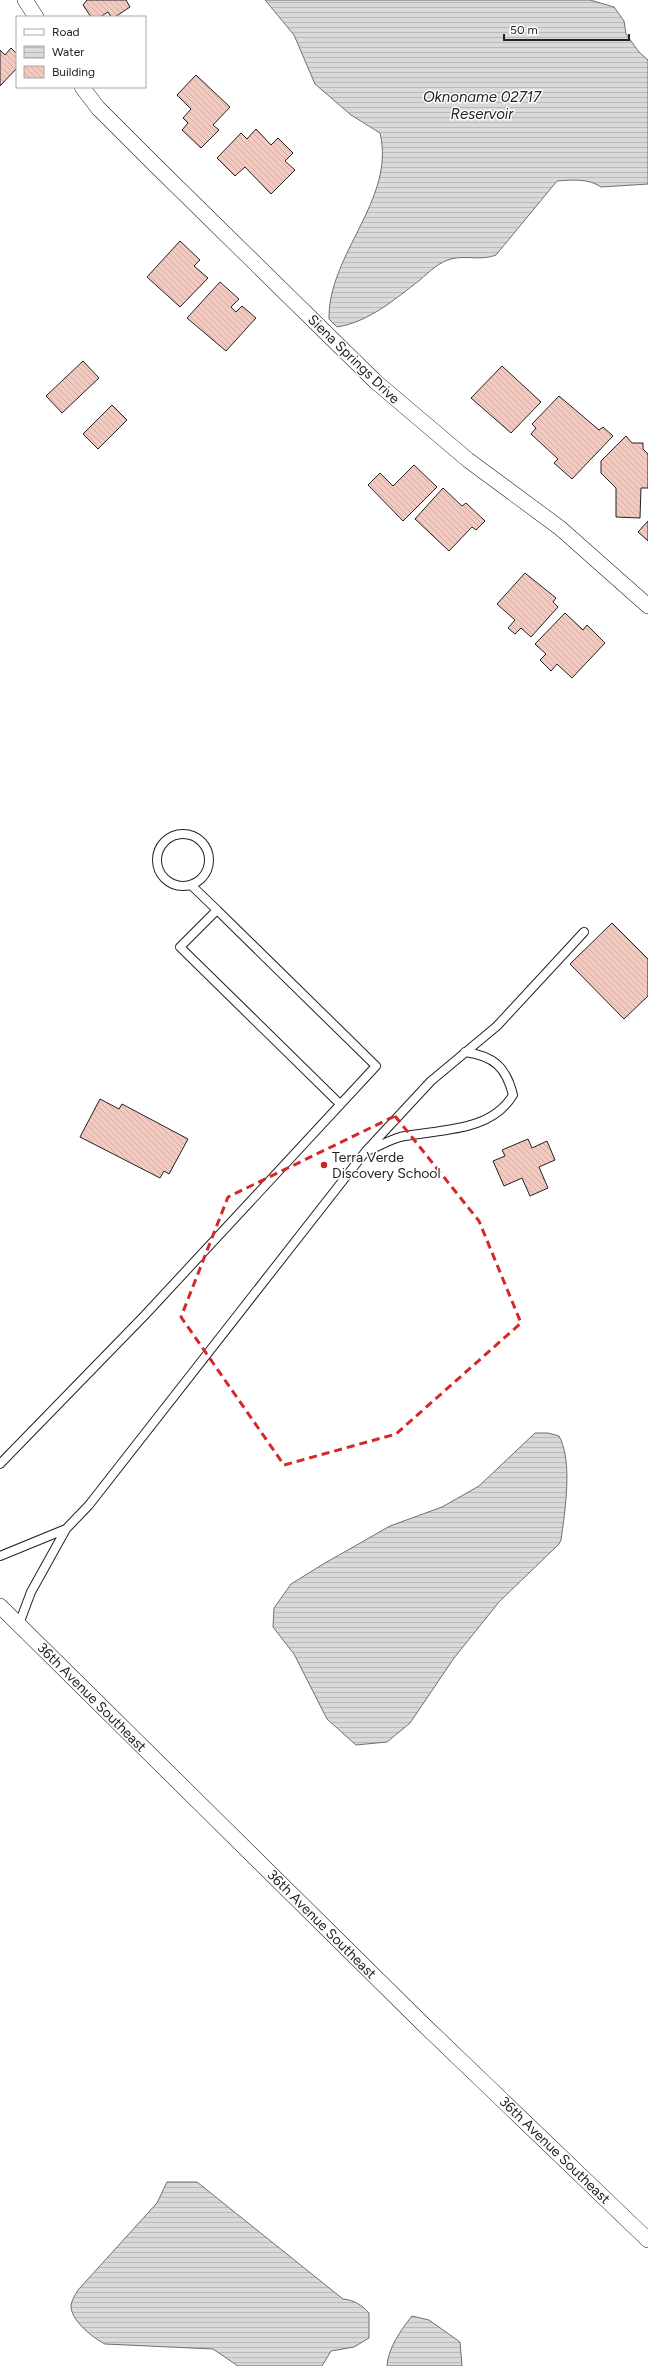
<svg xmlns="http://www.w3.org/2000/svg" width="648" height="2366" viewBox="0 0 648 2366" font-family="Figtree,sans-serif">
<defs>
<pattern id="water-rules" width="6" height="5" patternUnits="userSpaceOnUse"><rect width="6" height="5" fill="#d9d9d9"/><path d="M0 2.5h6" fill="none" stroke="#bababa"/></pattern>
<pattern id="building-back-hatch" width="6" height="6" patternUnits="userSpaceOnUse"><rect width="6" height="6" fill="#f3c9c0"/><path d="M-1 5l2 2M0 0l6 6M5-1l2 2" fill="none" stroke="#d0aca5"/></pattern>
</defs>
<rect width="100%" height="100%" fill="#fff"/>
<path fill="url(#water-rules)" stroke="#6f6f6f" d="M265,0h325l24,7 10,14 2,13 13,18 9,8v124l-47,3c-13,-9 -29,-7 -44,-6l-61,74c-14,6 -31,0 -45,4 -12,3 -22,13 -31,21 -25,19 -51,42 -83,47l-8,-8c-1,-65 67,-120 51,-186l-29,-18 -36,-31 -21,-49z
M535,1433h13l11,3c14,25 6,75 2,104l-2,4 -60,58 -45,56 -44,65 -23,19 -31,3 -29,-26 -33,-65 -21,-27 1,-19 17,-24 34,-21 65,-37 52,-19 37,-21z
M167,2182h30l146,117c11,1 19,6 26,14v25l-15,9 -23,4 -9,15h-84l-25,-17 -108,-5c-12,-6 -35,-24 -34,-39 1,-5 4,-10 7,-15l79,-87z
M412,2316l17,4 31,22 2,24h-75c1,-18 14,-36 25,-50z"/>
<path fill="url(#building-back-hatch)" stroke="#222" d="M87,0h39l4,7 -15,10h-4l-3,-5 -8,5h-9l-8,-12z
M11,48l6,6v14l-17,18v-36l5,5z
M196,75l34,32 -17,18 6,5 -18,18 -19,-18 6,-7 -5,-5 8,-9 -14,-14z
M256,129l15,16 7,-7 15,15 -8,8 10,9 -24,24 -26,-27 -10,9 -18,-18 24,-25 6,6z
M180,241l20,19 -6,6 14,12 -28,29 -33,-30z
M220,282l19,17 -8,8 5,5 6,-6 14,12 -30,33 -39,-33z
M83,361l16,17 -37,35 -16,-17z
M502,366l39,36 -30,31 -40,-35z
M559,396l40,34 4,-3 10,9 -41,43 -18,-16 4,-4 -27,-25 5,-6 -4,-4z
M112,405l15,15 -29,29 -15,-15z
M626,436l6,7h11v6l5,5v34h-7l-1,30 -24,-1v-29l-15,-15v-12z
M414,465l23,22 -34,34 -35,-36 12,-12 13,13z
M443,488l19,18 4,-3 19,18 -9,9 -4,-3 -23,24 -34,-32z
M648,521v20l-10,-9z
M525,573l31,25 -3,4 5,5 -27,30 -10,-9 -6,6 -7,-6 7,-8 -18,-16z
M565,613l18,17 4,-5 18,18 -33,35 -15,-14 -6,7 -11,-11 6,-6 -11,-10z
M612,923l36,36v37l-24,23 -54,-55z
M100,1099l19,10 3,-5 66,35 -19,35 -5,-3 -4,7 -80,-41z
M528,1139l4,9 15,-7 8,19 -16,7 9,21 -18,8 -8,-18 -18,8 -11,-25 12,-5 -3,-6z"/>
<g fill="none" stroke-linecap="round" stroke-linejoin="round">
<g stroke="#222" stroke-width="10">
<path id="lane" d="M157 860a26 26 0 1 1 52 0a26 26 0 1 1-52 0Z
M191,885l26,25
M369,1150c10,-4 21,-10 31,-13 39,-8 90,-4 113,-42 -7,-28 -19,-39 -48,-43
M0,1464l145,-149 231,-249 -159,-156 -37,37 160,157
M0,1556l66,-27
M19,1624l12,-32 35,-63 23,-24 277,-354 65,-70 66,-55 87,-94"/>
</g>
<g stroke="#222" stroke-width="16">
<path id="street" d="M25,0l11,17
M82,87l16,21 54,54 224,220 92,78 92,68 88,78
M0,1606l423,418 225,216"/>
</g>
<use href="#lane" stroke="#fff" stroke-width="8"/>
<use href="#street" stroke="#fff" stroke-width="15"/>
</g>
<path fill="none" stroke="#d62828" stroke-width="3" stroke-dasharray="8 5" stroke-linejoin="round" d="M395,1116l84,105 42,102 -125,111 -112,31 -103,-148 47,-120z"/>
<circle fill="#c62828" stroke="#fff" stroke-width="1.5" cx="324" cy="1165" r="4"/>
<g text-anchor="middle" stroke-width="3" stroke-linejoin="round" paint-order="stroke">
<g font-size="14" fill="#222" stroke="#fff">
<text transform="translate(354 359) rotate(44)" y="5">Siena Springs Drive</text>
<text transform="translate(92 1697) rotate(45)" y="5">36th Avenue Southeast</text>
<text transform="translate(322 1924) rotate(45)" y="5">36th Avenue Southeast</text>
<text transform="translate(555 2150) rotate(44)" y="5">36th Avenue Southeast</text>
</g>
<g font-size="14" fill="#222" stroke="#fff" text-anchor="start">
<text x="332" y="1162">Terra Verde<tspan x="332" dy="16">Discovery School</tspan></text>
</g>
<g font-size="15" font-style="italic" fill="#222" stroke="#fff">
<text x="482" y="102">Oknoname 02717<tspan x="482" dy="17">Reservoir</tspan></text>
</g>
</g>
<rect x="16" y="16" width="130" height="72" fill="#ffffff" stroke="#a7a7a7"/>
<rect x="24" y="29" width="20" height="6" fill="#ffffff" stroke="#a7a7a7"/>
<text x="52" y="36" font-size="12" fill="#222222">Road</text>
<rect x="24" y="46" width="20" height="12" fill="url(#water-rules)" stroke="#a7a7a7"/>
<text x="52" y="56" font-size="12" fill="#222222">Water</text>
<rect x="24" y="66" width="20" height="12" fill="url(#building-back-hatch)" stroke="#a7a7a7"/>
<text x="52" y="76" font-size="12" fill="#222222">Building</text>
<path d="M504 34v6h125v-6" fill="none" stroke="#222222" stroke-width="2"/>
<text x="510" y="34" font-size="12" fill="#222222" stroke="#ffffff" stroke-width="3" paint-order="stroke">50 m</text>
</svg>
